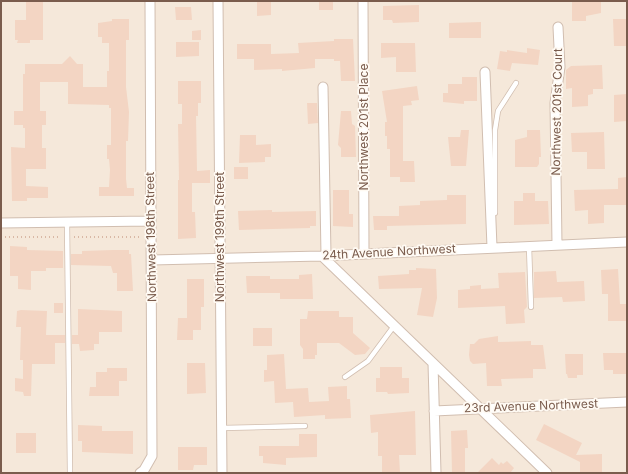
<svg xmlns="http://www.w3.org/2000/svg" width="628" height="474" viewBox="0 0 628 474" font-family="Inter,sans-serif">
<rect width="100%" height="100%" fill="#fdf6ec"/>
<path fill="#f5e8da" d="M1,1h626v472h-626z"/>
<path fill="#f3d5c3" d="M26,1h17v39h-13v3h-13l1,-3h-3v-20h11z
M257,1h14v14l-14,1z
M319,1h14v9h-14z
M572,1h29v12l-15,3v5h-14z
M419,5v17l-26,1 -1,-3h-9v-14z
M175,7h16l1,13h-16z
M112,19h17v21h-3v47l3,25 -1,29h-2v38l1,9h7v8h-35v-9h10l1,-17 -1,-11h-2v-14h4v-37h-2v-3l-41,-1v-22h-28v29h6v14h-4v23h4v21h-20v17l22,1v11h-21v3h-15l-1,-54 14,1v-20h-2v-3h-9v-14h9v-37h2v-10h37l8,-8 7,8h6v23h24v-16h2v-28h-7v-6h-4v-14l14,-2z
M613,19h14v27h-13z
M481,22v16h-32v-15z
M201,30v10h-9v-9z
M334,39h19l2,42h-14l-1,-20h-6v-2h-19v9l-33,3v-2l-28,1v-11h-17v-15h34v10l28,-1 -1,-10 36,-2z
M176,42h23v14l-23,1z
M381,43h34l1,29h-20v-15l-15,1z
M527,48l13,2 -2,15 -26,-2 -2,8 -13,-2 3,-18 7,1v-2l20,3z
M602,65l1,24h-10v5l-5,1v11l-16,1v-19l-6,1v-19l5,-4z
M462,77h15v24h-13v3l-21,-2v-9h5v-9h14z
M178,81h23v22h-3v13h-2l1,55 13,-1v13h-18v29h3l1,26 -18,1v-59h1l-1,-56h4v-20h-4z
M417,86l2,14 -8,1 1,4 -9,1v55h11l1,21h-15v-5h-10v-28h-3v-13h-2v-14h2l-5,-31z
M627,94v27l-13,1v-27z
M307,103h10l1,20 -10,1z
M341,111h10l1,13 3,2 1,31h-15v-9l-3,-3z
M461,130h8l-3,36h-15l-3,-29h12z
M527,130h13l1,27h-2v7l-2,3h-22v-27l12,-3z
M604,132l1,37h-18v-17h-15l-1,-19z
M240,135h16v10l15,-1v13h-6v5l-26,1z
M234,167h14v12h-14z
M627,177v28h-23v18l-16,1v-14l-13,1 -1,-21 44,-1v-11z
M333,190h16v24h4v13l-20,-1z
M523,193h12v8h13l1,23 -35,1v-24h9z
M447,195h19v29l-79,2v4h-13l-1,-14h26v-10l21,-1v-4l27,-1z
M272,210v2l44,-1v15h-6v2l-71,2 -1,-19z
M10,246l17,1v3l36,1v17h-17v3h-15v19l-13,-1v-13h-8z
M113,250h16v4h2l2,37h-16v-18h-4l-2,-7 -40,-1v-11h11v-3z
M416,268l20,1 1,29 -4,19 -16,-2 5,-27 -43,1 -1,-13 31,-2v-4h7z
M618,269l2,35h7v17h-19v-27h-6l-1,-24z
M556,271l1,11 27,-1 1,20 -22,1 -1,-5 -28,1v-26z
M525,272l2,35 -3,3 1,13 -19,1 -1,-18 -47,2v-18l12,-1v-3l11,-1v4l18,-1 -1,-15z
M312,274l1,25h-33v-6h-33l-1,-17h24v3h29v-4z
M187,279h17v28h-3v23h-8v10h-16l1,-22h9z
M54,303h9v10h-9z
M78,309l44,2v21h-23v12h-5v6l-14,1 -1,-7h-7v-9h6z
M21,310l26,1 -1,24h19v8h-10v21h-23l-1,32h-7l-1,-4 -8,-1v-13l8,1v-19h-3l1,-33h-5l1,-16z
M308,311h31v6h14v16l17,15 -5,6 -10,1 -16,-12h-22v12h-2v4h-12v-10l-3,-4v-26h7z
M253,328h19v18h-19z
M498,336v6l33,-1v4h12l3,24h-13v9l-32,1 1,7h-15l-1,-23 -13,1 -3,-3 -1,-6 1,-11h4l5,-5z
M603,353h23v21h-13v-4h-9z
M284,354l2,35 22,-1 1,14 20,-1 -1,-14 19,-1v13h3l1,19 -26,1v-4l-31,2 -1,-15 -18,1 -1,-22 -10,1v-12h3v-15z
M565,354h18v21h-6v3h-9l-1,-4h-1z
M187,363h18l1,30 -19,1z
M380,367h22v11h7v15l-21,1 -1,-2h-11v-14h4z
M107,368h20v13h-8v15h-30l1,-9h6v-15h11z
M415,411l1,44h-17l1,18h-18v-17h-4v-24l-7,1 -1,-18z
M544,424l38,19 -6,12 26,-1v19h-22v-11l-44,-22z
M78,425l24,1v5h31v23l-51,-2v-11h-4z
M467,430l1,18h-3v24l-13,1 -1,-42z
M16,433h20v20h-20z
M299,434h18v23l-31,1v7l-23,-2v-7h-4v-10h40z
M178,447h29v18h-13l-1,5h-15z
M492,458l7,7 2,-3 2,2 4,-3 7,7 -3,4 1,1 -34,-1z"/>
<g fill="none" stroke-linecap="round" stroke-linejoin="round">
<g stroke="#d1beb0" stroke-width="6">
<path id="service" d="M495,213v-83l3,-19 18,-28
M67,222l3,251
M529,246l2,61
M345,377l23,-16 26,-35
M222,428l83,-2"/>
</g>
<g stroke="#d1beb0" stroke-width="11">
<path id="minor" d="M218,1l4,472
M363,1l1,253
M485,72l7,175
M323,87l3,168
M1,223l149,-2
M557,245l-2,-142 5,-36 -2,-40
M322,256l111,107 3,110
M152,260l170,-4 305,-14
M433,363l114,110
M434,411l193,-9
M140,473l4,-3 8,-14 -2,-455"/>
</g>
<path stroke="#d9b8a5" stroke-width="2" stroke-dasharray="1 3" stroke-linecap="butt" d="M1,237h58
M74,237h67"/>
<use href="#service" stroke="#fff" stroke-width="4.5"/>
<use href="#minor" stroke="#fff" stroke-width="9"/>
</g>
<g text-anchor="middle" stroke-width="3.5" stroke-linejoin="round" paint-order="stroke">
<g font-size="12" fill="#7a5c4d" stroke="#fffaf3">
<text transform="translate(557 112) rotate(-89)" y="4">Northwest 201st Court</text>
<text transform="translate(364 127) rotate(-90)" y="4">Northwest 201st Place</text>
<text transform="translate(151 237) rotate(-91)" y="4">Northwest 198th Street</text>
<text transform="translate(220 237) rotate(-90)" y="4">Northwest 199th Street</text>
<text transform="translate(389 252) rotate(-3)" y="4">24th Avenue Northwest</text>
<text transform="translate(531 406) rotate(-2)" y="4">23rd Avenue Northwest</text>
</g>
</g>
<rect width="628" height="474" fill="none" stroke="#7a5c4d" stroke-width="4"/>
</svg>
